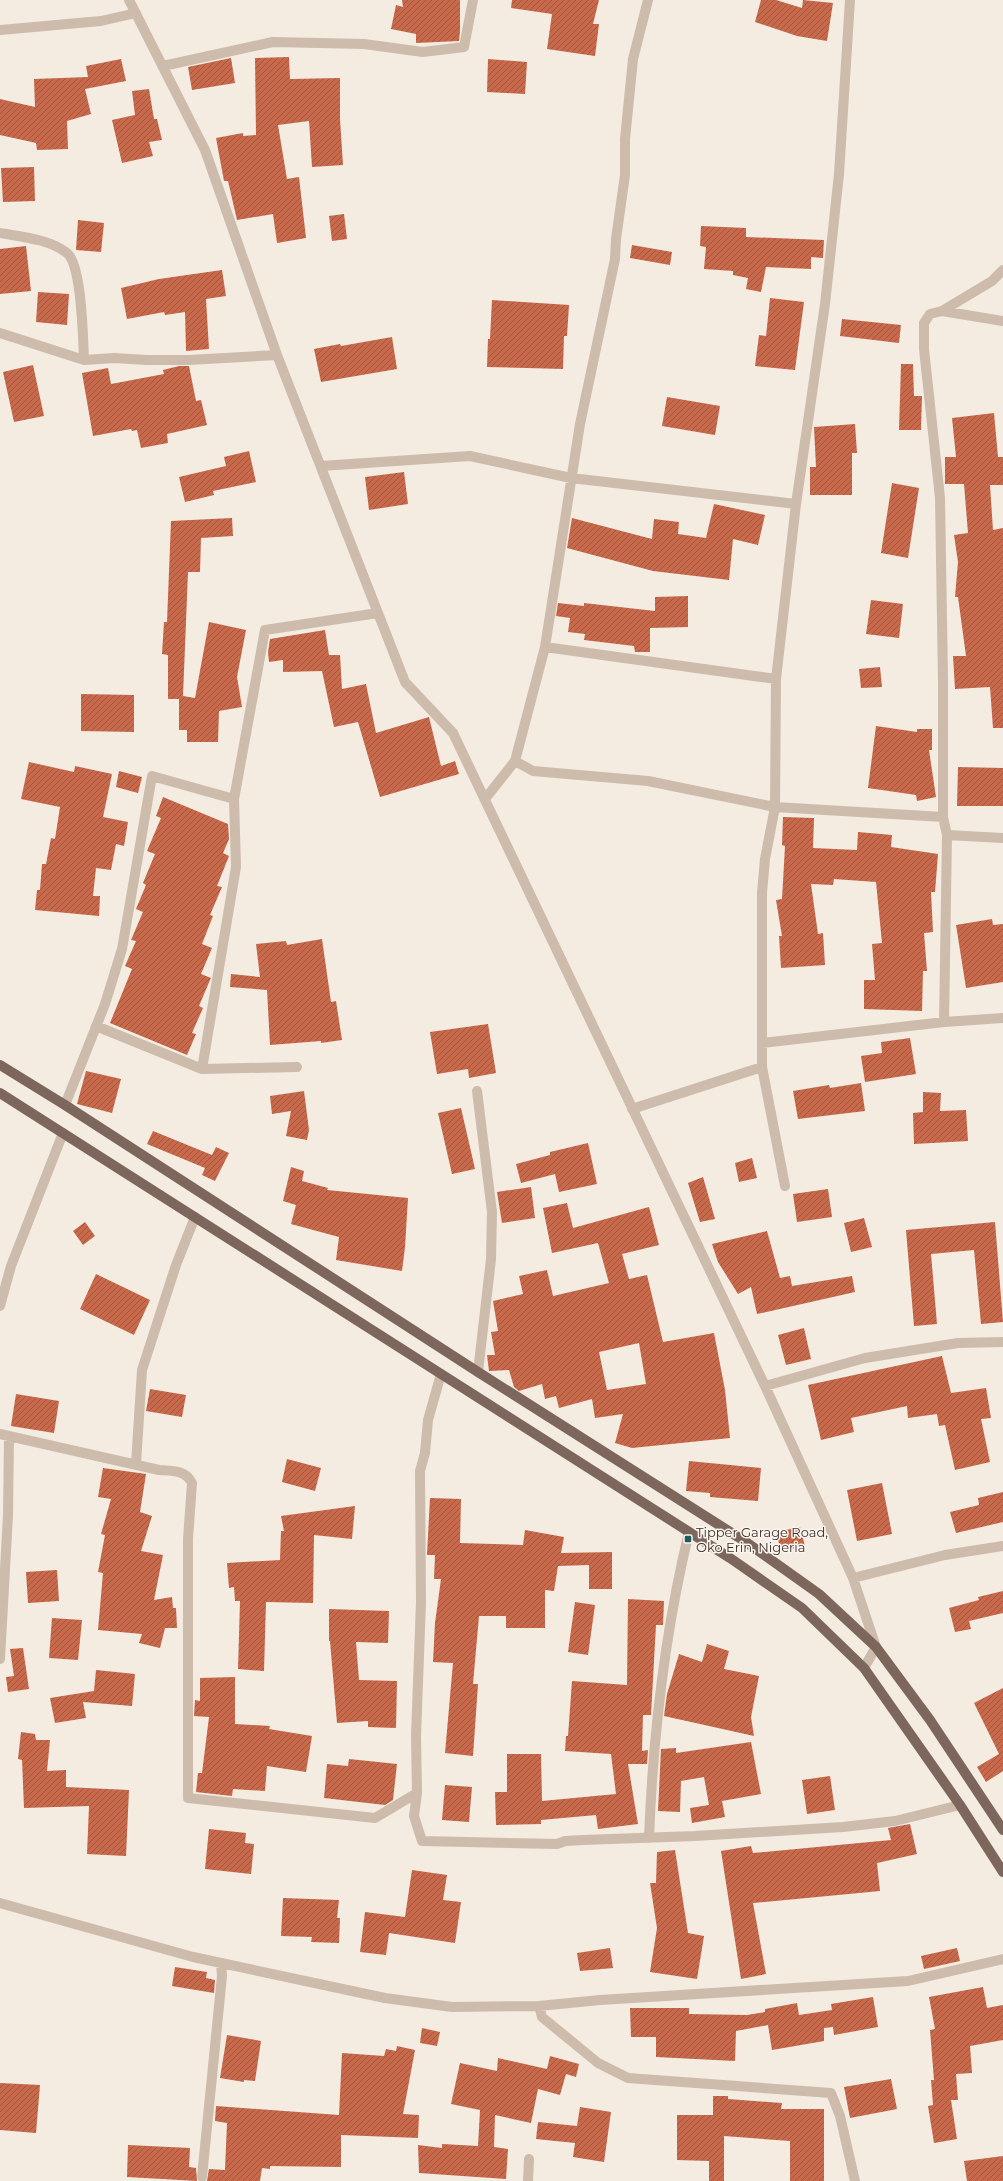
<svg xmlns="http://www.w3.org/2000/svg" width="1003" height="2181" viewBox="0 0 1003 2181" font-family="Montserrat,sans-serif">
<defs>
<pattern id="building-hatch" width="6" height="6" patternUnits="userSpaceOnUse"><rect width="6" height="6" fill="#c8694b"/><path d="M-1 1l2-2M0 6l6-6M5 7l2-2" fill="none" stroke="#a4573f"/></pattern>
</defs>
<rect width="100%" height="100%" fill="#f4ebe1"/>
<path fill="url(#building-hatch)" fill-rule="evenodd" d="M402,0h58v31l-1,10 -43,2v-9l-25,-5 5,-24 7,2z
M512,0h87l-6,24h6l-4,32 -48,-7 5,-35 -41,-6z
M761,0h15l26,8 1,-8 30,3 -6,38 -30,-5 -42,-14z
M289,57l1,22 50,-1v41l3,46 -31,2 -3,-46 -31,4 9,54 12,-2 7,61 -29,5 -4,-29 -36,6 -9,-39h-4l-8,-43 27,-5v3l13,-1 -1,-77z
M231,58l4,25 -43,7 -4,-23z
M121,59l5,22 -41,8 6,25 -24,7 1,28 -31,1 -1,-7 -36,-8v-36l35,8 -1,-28 54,-2 -2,-11z
M488,59l39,3 -2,32 -38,-2z
M149,89l5,30h3l5,21 -13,2 4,14 -31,7 -10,-43 23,-5 -3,-24z
M34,167l1,34 -32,1 -2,-34z
M344,214l3,25 -15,2 -3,-25z
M78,220l26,3 -3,29 -25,-2z
M701,226l45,2v9l78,3 -1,18 -12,-1v12l-45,-2 -5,25 -15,-3 2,-11 -15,-3v-4l-29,-2 2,-22 -6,-1z
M632,245l40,7 -2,13 -40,-7z
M26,246l5,45 -31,3v-45z
M222,270l4,26 -20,3 3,50 -23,2 -1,-39 -20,3 -1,-3 -37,7 -6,-31 38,-9z
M38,292l31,2 -2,31 -31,-3z
M770,298l34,4 -9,68 -40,-4 4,-31 7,1z
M492,300l77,5 -2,31h-3l-1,33 -76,-2 1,-28h2z
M842,319l59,6 -2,18 -59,-7z
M392,337l5,32 -76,13 -7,-33 26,-5 1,2z
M901,364h12l1,32h8l-1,34h-22z
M33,365l11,51 -30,6 -11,-50z
M179,366h10l7,35 5,-1 6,25 -40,9 1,9 -27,5 -4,-18 -5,1 -1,-2 -38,7 -11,-63 26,-5 3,16 53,-10 -1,-4z
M667,397l53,9 -5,29 -53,-9z
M994,413l4,44h5v28h-13l3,45 10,-2v200h-10l-3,-41 -35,2 -2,-33h13l-8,-59h-3l3,-35 -4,-27 14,-2 -4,-49h-19v-27h11l-4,-39z
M855,424l2,29h-5v42h-42v-28h6l-2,-40z
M249,451l7,31 -43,9 1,4 -29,7 -6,-25 47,-11 -2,-9z
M404,472l4,32 -39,6 -4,-33z
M892,483l27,5 -11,70 -27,-5z
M714,504l51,11 -7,30 -25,-6 -4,41 -76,-9 -86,-23 5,-30 80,21 2,-20 25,3 -1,12 28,4z
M232,518l1,18 -32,2 -1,34h-12l-5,124 12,2 14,-76 37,8 -9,47 5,30 -23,4 -1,31h-31v-12h-8v-31h-11v-44l-6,-1 2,-32h3l4,-101z
M688,596v31l-38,1v24h-15l-1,-6 -50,-6 1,-6 -17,-2 2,-14 -14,-2 2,-13 26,3v-3l71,8v-14z
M871,600l32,4 -4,34 -33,-4z
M325,630l4,25h11l2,34 24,-5 10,49 53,-16 12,49 14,-5 4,13 -79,23 -22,-75 -24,5 -12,-56 -39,1v-12l-14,2 -1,-10 2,-13z
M880,667l2,20 -21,1 -2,-19z
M81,694l53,1v37l-53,-1z
M876,726l41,6v-3h15v21h-3l7,47 -19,4 -1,-6 -48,-7z
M29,762l45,10 1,-6 37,8 -9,43 25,5 -4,24 -8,-2 -5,26 -15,-2 -3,28h7l-1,20 -64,-6 2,-20h3l2,-26h4l5,-26 4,1 5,-32 -39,-8z
M958,767l45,1v38h-46z
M119,771l23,6 -4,16 -22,-6z
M163,797l65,27 1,15 -6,14 6,3 -12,30 5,1 -12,28 3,1 -11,28 10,4 -11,26 10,4 -1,2 -11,26 4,2 -11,25 4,1 -9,21 -77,-32 22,-54 -7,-3 11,-25 -5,-1 12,-28 -7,-3 10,-24 -3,-2 12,-29 -8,-3 14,-33 -5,-2z
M783,817l31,1 -1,30 44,2 1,-18 34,3 -1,12 47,7 -3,38h-4l2,40 -9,1 3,38h-4l-1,40 -58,-2v-29h11l-3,-36 10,-1 -6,-61 -42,-3 -1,6 -22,-1 7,50 5,-1 2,32 -44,3 -2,-32h3l-6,-36 6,-1 3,-53 -3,-1z
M992,919l1,6 10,-1v58l-37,6 -10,-63z
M322,939l9,63 5,-1 6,39 -21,3v-2l-51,4 -3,-55 -37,-3 1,-13 29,3 -4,-33 30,-3 1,4z
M488,1024l8,49 -27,5 -1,-9 -31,5 -7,-42z
M910,1038l6,36 -51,8 -4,-26 21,-3 -1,-11z
M86,1071l35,8 -9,34 -35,-9z
M861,1083l4,28 -67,8 -5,-28 36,-6 1,3z
M304,1091l5,39 -2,10 -21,-4 5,-25 -19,3 -2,-18z
M923,1092l18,1 -1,18 26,-1 2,31 -54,3 -1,-31 10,-1z
M461,1108l14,61 -23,5 -14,-61z
M153,1131l59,24 4,-8 13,6 -14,28 -13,-6 3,-7 -58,-24z
M588,1143l9,41 -38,8 -4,-18 -34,9 -5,-19 34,-9v-3z
M752,1158l5,20 -18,4 -4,-19z
M291,1167l13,4 -2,10 26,7 -1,2 81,8 -3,49 -3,24 -66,-11 3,-23 -48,-13 5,-19 -13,-4z
M703,1177l12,42 -15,3 -12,-39z
M531,1187l4,31 -33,5 -5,-31z
M828,1189l4,28 -35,5 -4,-28z
M567,1203l6,25 76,-21 10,38 -37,9 7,25 18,-4 16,67 51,-9 11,57 5,48 -98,10 -17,-5 8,-29 -28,4 -3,-19 -33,9 -3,-12 -11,3 -3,-15 -23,7 -5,-4 -5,-17 -20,1 -2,-16h8l-4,-23 7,-1 -5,-30 30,-7 -4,-18 28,-6 6,26 56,-13 -11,-40 -46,10 -9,-45zM639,1343l7,41 -39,6 -8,-38z
M864,1218l8,29 -21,5 -7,-29z
M85,1222l10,14 -12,9 -10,-14z
M995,1222l8,100 -22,2 -7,-74 -43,4 6,70 -23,2 -8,-96z
M767,1231l13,47 10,-2 2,10 60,-10 3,16 -98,22 -6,-27 -13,7 -20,-32 -6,-18z
M96,1274l54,26 -16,35 -54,-26z
M804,1328l7,31 -25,6 -8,-30z
M942,1356l9,37 35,-5 5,30 -10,1 9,43 -35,8 -10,-45 -6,1 -2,-12 -29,4 -1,-12 -56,12 3,14 -33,8 -13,-55z
M150,1389l36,6 -4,22 -36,-6z
M16,1394l43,7 -5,32 -43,-7z
M287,1459l34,9 -6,23 -33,-9z
M689,1461l72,7 -3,33 -48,-4v-4l-24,-2z
M103,1468l43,6 -6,38 12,4 -11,35 22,4 -9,45 18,-3 1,11h3l1,20h-12l-5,20 -21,-5 3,-9 -44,-4 5,-57 -5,-1 7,-37 -4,-1 10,-35 -13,-2z
M882,1483l10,51 -35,7 -10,-51z
M1003,1492v30l-47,11 -6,-21 29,-7 -1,-7z
M430,1498l31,1 -1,44 63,2 2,-15 39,7 -3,16 51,-1v37h-23v-24l-31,1 -4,25 -9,-1v38h-39v-12h-27l-6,68h5l-5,72 -28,-3 8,-90 -20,-1 2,-39 6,-44h-7l1,-24h-8z
M355,1506l-3,33 -38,-4 -1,68 -47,-1 -2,69 -26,-2 2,-68h-5l-1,-14 -5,1 -2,-25 53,-3 1,-29h3l-3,-15z
M800,1527l5,19 -24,5 -5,-19z
M57,1570l2,31 -31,2 -2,-31z
M1003,1591v22l-34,8 2,8 -16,3 -6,-24 30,-8 -1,-3z
M628,1599l36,2 -1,24h-7l-5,90h-8l-1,36 6,-1 -1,14h-19l10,60 -40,5 -2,-14 -55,5v4l-45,1 -1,-33h12v-38h34l1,47 74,-7 -5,-40 -46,-3 1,-15h2l4,-55 55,4z
M575,1602l20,3 -7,50 -20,-3z
M329,1609l60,2 -1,32 -32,-1 3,38 38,1 -1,47 -28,-1v-6l-31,2 -7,-82h-1z
M52,1618l30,2 -4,40 -29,-2z
M707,1644l22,7 -5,18 35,7 -8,41 3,19 -90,-20 3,-22 12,-40 23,8z
M23,1648l6,41 -21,3 -2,-15 8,-1 -4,-27z
M96,1670l39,4 -3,32 -49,-4 3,16 -31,5 -5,-25 44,-7z
M235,1677v47l35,2 -1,3 43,7 -6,36 -39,-6 -2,25 -32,-2 -1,7 -36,-4 2,-19h4l7,-56 -15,-1 1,-16 5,1v-23z
M1003,1688v83l-17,11 -9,-15 22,-13 -25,-51z
M21,1732l14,2 1,6h14l-3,31 19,-1v17l63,3 -3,66 -39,-2 2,-48 -65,2 -2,-48 -4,-1z
M751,1742l10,52 -39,7 3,16 -33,6 -2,-15 19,-3 -5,-28 -23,4 -1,31 -22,-1 3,-62 15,-1v5z
M349,1759l48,5 -4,36 -8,5 -61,-7 3,-34 21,2z
M830,1776l5,34 -28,4 -5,-34z
M445,1785l27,2 -3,35 -27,-2z
M910,1824l7,30 -40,9 3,28 -127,12 13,71 -25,5 -20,-128 30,-5 2,7 138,-13 -3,-12z
M209,1829l37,4 -1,10 9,1 -3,30 -46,-5z
M675,1850l13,83 16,3 -7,43 -47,-7 7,-44 -7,-45h6l1,-31z
M412,1870l35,5 -4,25 18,2 -6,41 -66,-10 -3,22 -26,-3 5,-40 40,5z
M283,1898l56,2 -2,18h3l-1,25 -28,-1 1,-5 -31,-1z
M610,1948l3,20 -33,3 -3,-18z
M957,1948l3,13 -36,8 -3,-13z
M175,1967l32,5 -1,6 9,2 -1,13 -42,-7z
M983,1987l4,21 16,-3v35l-33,6 2,27 -16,1 2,26h-7l6,39 -23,4 -6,-37 5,-1 -2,-25h3l-4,-50 5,-1 -6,-32z
M873,1997l5,30 -44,8 -1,-8 -9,1v13l-52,9 -4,-25 -32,6 -1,30 -79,-4v-20h-25l-1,-29h59v6l58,1 18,-3v-3l32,-6 2,12 33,-5 -1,-6z
M422,2028l18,4 -3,14 -17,-3z
M227,2035l34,6 -6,40 -11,-1v2l-24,-4z
M397,2046l18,4 -12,64 16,1 -1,23 -77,-3v32l-71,-1v3l-8,-1 -2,13h-53l2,-12 16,1 2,-47 -12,-2 1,-15 123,9 3,-62 42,3 2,-7 10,2z
M550,2056l29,8 -3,13 -10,-3 -6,21 -22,-6 -7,34 -36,-8 -1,32 14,2 -2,30 -87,-6 -1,-28 24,3v-4l36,2 2,-36 -29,-6 9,-41 37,8 1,-13 49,11z
M891,2079l6,30 -47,9 -6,-31z
M0,2083l40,2 -4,48 -36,-3z
M713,2096h15v3l54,4 -1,6h43v72h-34v-40l-66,-5v45h-15v-20l-32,-1v-45h36z
M580,2107l31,5 -7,50 -31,-5 2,-14 -39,-4 2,-17 39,4z
M128,2145l62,3 -1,19 7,1 1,13 -70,-4z
M1003,2156v25h-36l-3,-20z"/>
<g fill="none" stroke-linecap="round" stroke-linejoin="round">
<path stroke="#cdbbac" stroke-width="10" d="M129,0l76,150 72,205 128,327 48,51 312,653 88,192 23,69 -12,21
M0,30l101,-9 35,-8
M163,66l110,-24 91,2 59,8 41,-5 9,-47
M0,233c22,4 49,6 67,20 15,12 16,86 17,107
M942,311l50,-30 11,-11
M0,333l84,27 30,-2 33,2h41l89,-5
M321,466l149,-10 101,22 225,26
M545,647l231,32
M515,761l18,10 115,10 127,26 168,10
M234,799l31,-169 113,-17
M485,799l30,-38 30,-114 35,-223 35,-165 1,-20 9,-64v-36l8,-80 15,-59
M947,835l56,3
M944,1022l3,-187 -4,-18v-137l-3,-182 -16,-149v-26l6,-9 12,-3 61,10
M96,1026l106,43 95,-2
M762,1043l182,-21 59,-4
M477,1091l15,121 -1,47 -13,113
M65,1105l40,-101 17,-55 30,-173 82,23 2,68 -34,202
M632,1109l130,-42
M785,1186l-23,-119v-174l3,-34 10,-52 1,-128 20,-175 29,-200 14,-130 11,-174
M0,1306l11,-40 52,-133
M441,1374l-13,46 -3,33 -5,18 1,131 -5,134 1,57 -3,23 8,25 135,3 8,-3 18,-1 112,-4 148,-9 52,-6 65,-16
M765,1386l100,-28 93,-15 45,-1
M0,1434l159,36c14,1 26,0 33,13l-4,56v259l187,20 42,-25
M136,1464l6,-94 34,-105 19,-48
M853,1578l92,-23 58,-9
M0,1659l8,-144 1,-79
M649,1838c4,-103 16,-207 40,-306
M0,1903l193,54 192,41 67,9 87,-1 61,-6 308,-19 95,-22
M539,2006l3,11 56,46 30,15 203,15 9,23 15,65
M202,2177l20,-201 -1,-13
M528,2181l1,-22"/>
<path stroke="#7d675c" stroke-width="10" d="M0,1065l65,40 413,267 268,170 73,52 57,53 54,73 73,110
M0,1093l730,465 72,50 62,60 96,137 43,67"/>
</g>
<rect fill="#1f5a5e" stroke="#fbf5ee" stroke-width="1.5" x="684" y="1535" width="8" height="8" rx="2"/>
<g text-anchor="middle" stroke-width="3" stroke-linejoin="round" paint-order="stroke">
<g font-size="13" fill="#3b302b" stroke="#fbf5ee" text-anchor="start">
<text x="696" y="1537">Tipper Garage Road,<tspan x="696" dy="15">Oko Erin, Nigeria</tspan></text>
</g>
</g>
</svg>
